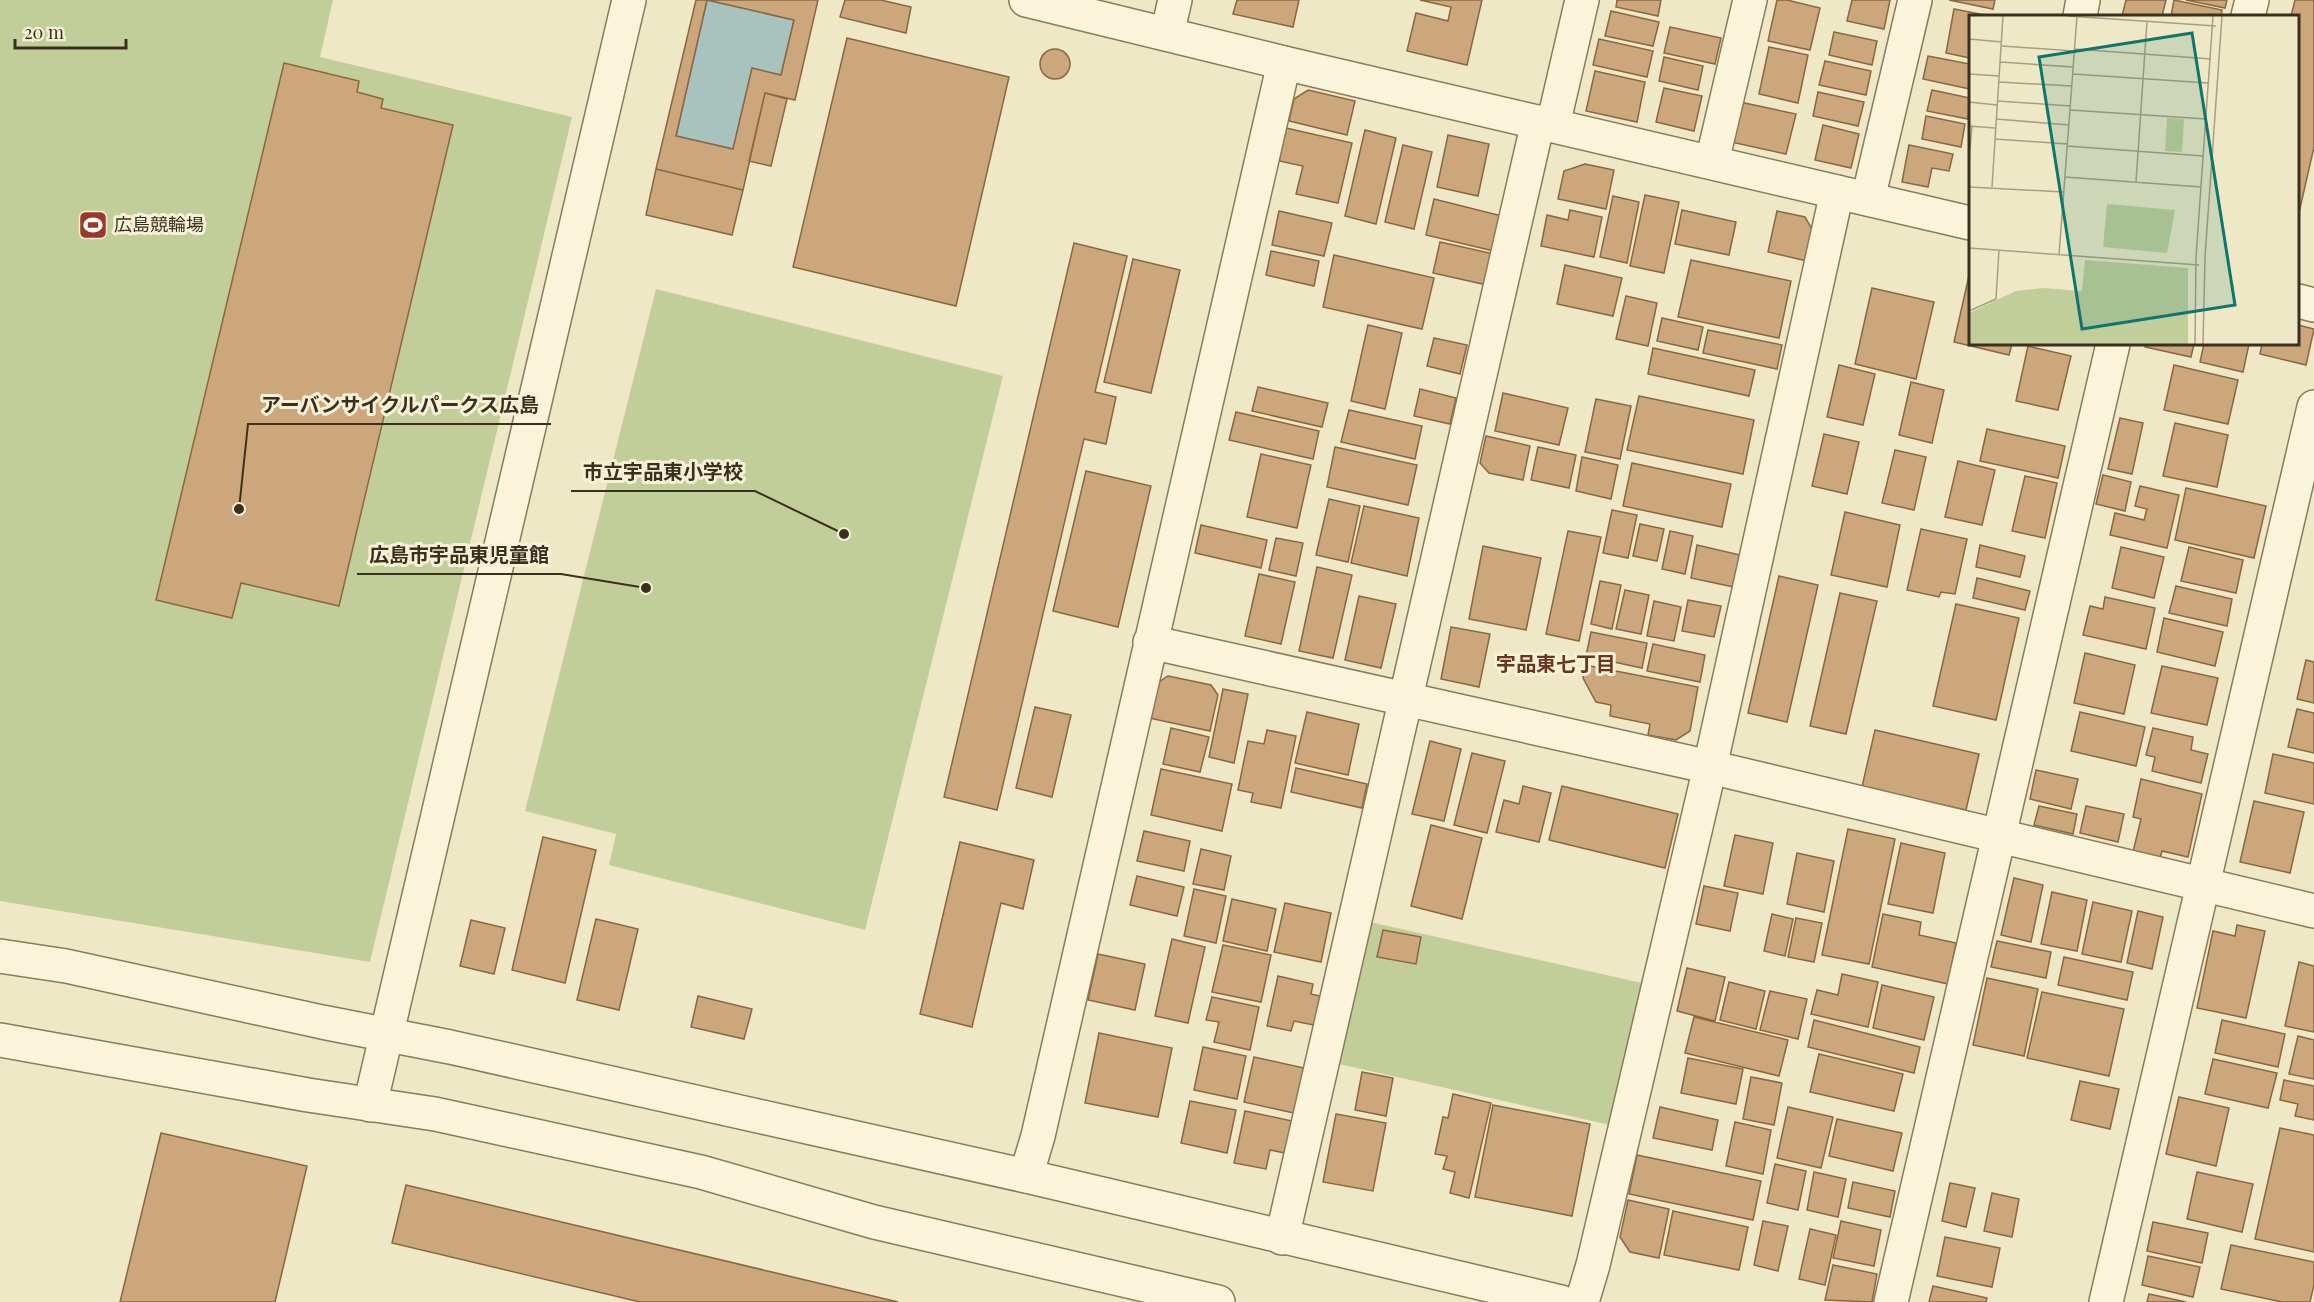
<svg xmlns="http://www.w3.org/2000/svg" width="2314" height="1302" viewBox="0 0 2314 1302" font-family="'Playfair Display','Noto Sans JP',serif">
<rect width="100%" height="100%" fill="#efe8c6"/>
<path fill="#c2ce9a" d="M0,0h333l-13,57 252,60 -202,845 -370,-61z
M656,289l347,87 -138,554 -256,-65 7,-31 -91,-23z
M1370,922l272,61 -32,142 -271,-61z"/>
<path fill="#a8c3be" stroke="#6e928d" stroke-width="1.5" d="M707,0l87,20 -13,55 -29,-6 -19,80 -57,-13z"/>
<path fill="#cda77c" stroke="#8a6641" stroke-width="1.5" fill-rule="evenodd" d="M696,0h122l-23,100 -30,-7 -22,97 -87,-21zM707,0l87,20 -13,55 -29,-7 -19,81 -57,-13z
M845,0h36l30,7 -5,26 -66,-16z
M1237,0h62l-6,27 -60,-13z
M1420,0h62l-15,65 -60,-14 9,-38 32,8 3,-14z
M1617,0h44l-3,16 -42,-9z
M1777,0h10l33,8 -10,42 -42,-9z
M1852,0h38l-6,29 -37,-8z
M1949,0h46l-2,9z
M2126,0h40l-4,16h-40z
M2174,0l48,10 -1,6h-50z
M2186,0h41l-2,8z
M2295,0h19v147l-16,70v-201h-7z
M1954,9l36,7h-20v42l-24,-5z
M1611,11l48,11 -6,24 -48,-10z
M1670,27l51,11 -6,26 -51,-11z
M1834,32l43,9 -5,24 -43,-10z
M847,38l162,39 -53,229 -163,-39z
M1599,39l54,12 -6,26 -54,-12z
M1769,47l39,8 -10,48 -39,-9z
M1040 64a15 15 0 1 1 30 0a15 15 0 1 1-30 0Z
M1928,56l42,8v25l-47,-10z
M1664,57l39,9 -5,24 -39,-9z
M1825,61l46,10 -5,24 -47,-10z
M284,63l75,18 -2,11 26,7 -2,9 72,17 -114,481 -98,-23 -9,35 -76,-18z
M1595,71l50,11 -8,40 -51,-11z
M1664,88l38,8 -8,35 -38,-9z
M1308,90l47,11 -8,34 -58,-14 5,-22z
M1932,90l38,8 -2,21 -41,-8z
M1818,92l46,10 -6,24 -45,-10z
M765,93l22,6 -16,67 -22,-5z
M1740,102l56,12 -10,40 -55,-12z
M1926,116l39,8 -4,23 -39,-8z
M1823,125l36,9 -8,34 -36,-8z
M1286,128l66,15 -14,60 -42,-9 7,-28 -24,-5z
M1365,130l31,8 -20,86 -31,-8z
M1448,135l41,9 -11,52 -41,-9z
M1403,145l29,7 -18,77 -29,-7z
M1909,145l44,9 -4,17 -17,-3 -4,19 -26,-5z
M1585,164l29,6 -8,39 -48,-10 6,-28z
M656,169l87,21 -11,45 -86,-20z
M1645,195l34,7 -15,71 -34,-7z
M1613,196l26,6 -12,61 -27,-6z
M1434,199l68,17 -8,35 -68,-16z
M1570,210l32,7 -8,40 -53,-11 6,-31 21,5z
M1682,210l54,12 -7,33 -54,-11z
M1279,211l53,12 -8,33 -52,-11z
M1777,211l28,6 8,14 -6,30 -39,-9z
M1440,242l54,12 -7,31 -54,-12z
M1074,243l53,13 -32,136 21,5 -10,47 -22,-5 -87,371 -53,-13z
M1271,251l48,10 -5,25 -48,-11z
M1334,255l100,23 -12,51 -99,-22z
M1133,259l47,11 -29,123 -47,-11z
M1691,260l100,21 -12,57 -101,-21z
M1565,265l57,13 -9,38 -56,-12z
M1970,271v73h42l-3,11 -55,-13z
M1872,288l62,14 -18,77 -61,-15z
M1626,296l31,7 -9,43 -32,-7z
M1662,318l41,9 -5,23 -41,-9z
M1368,325l34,8 -17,76 -34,-8z
M2298,325l16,4 -8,36 -46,-11 2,-10h36z
M1708,330l74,15 -5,24 -74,-16z
M1434,338l33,7 -7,29 -33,-8z
M2146,344h48l-3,13 -46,-10z
M2204,344h45l-6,28 -43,-10z
M2028,346l43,10 -13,54 -42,-9z
M1653,348l102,22 -6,26 -101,-22z
M1839,365l36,9 -12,51 -36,-8z
M2174,365l64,15 -10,44 -64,-14z
M1911,382l33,8 -12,53 -33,-8z
M1258,387l70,16 -6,24 -70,-16z
M1420,389l36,9 -6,26 -36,-8z
M1503,393l65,15 -9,37 -64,-14z
M1639,396l115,24 -11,54 -116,-24z
M1596,399l35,7 -11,53 -35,-7z
M1349,410l73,16 -7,33 -74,-17z
M1236,412l83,19 -6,28 -84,-19z
M2120,418l23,5 -11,51 -24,-5z
M2175,423l53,12 -11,52 -54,-11z
M1987,429l78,17 -7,32 -78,-17z
M1824,434l35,8 -12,52 -35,-8z
M1486,436l44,10 -7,34 -34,-7 -9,-10z
M1335,447l82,18 -9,40 -81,-18z
M1538,447l38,8 -7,33 -38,-8z
M1895,450l31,7 -12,53 -32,-7z
M1261,454l50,11 -14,63 -50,-11z
M1582,457l36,8 -7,34 -35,-8z
M1958,461l37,9 -13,55 -37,-8z
M1632,463l99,21 -9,43 -99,-21z
M1086,471l65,15 -33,141 -65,-16z
M2103,475l28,7 -6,29 -29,-7z
M2025,476l32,7 -12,55 -33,-7z
M2140,486l39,9 -12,53 -57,-13 5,-22 29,7 3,-11 -12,-3z
M2186,488l80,18 -12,52 -79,-18z
M1329,499l31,7 -12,56 -32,-7z
M1364,506l55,12 -12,58 -56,-13z
M1612,510l25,5 -9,43 -25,-5z
M1845,512l55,13 -13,62 -56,-12z
M1640,524l24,5 -7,32 -24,-5z
M1201,525l66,15 -6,28 -66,-15z
M1921,529l46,10 -12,55 -14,-2 -2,5 -32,-7z
M1568,531l33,6 -22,104 -33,-7z
M1670,531l23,5 -8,38 -23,-5z
M1276,538l27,5 -7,33 -27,-6z
M1697,545l43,10 -6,32 -43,-9z
M1980,545l45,11 -5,21 -44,-10z
M1483,546l58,12 -15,72 -57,-11z
M2121,547l43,10 -10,41 -42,-10z
M2189,547l54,13 -7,33 -55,-12z
M1317,567l35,8 -19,83 -34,-7z
M1259,574l36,8 -14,62 -36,-8z
M1779,576l39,9 -31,137 -39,-9z
M1977,578l53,13 -5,19 -52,-12z
M1600,581l21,4 -9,44 -21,-5z
M2176,586l56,13 -5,27 -58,-13z
M1625,590l24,5 -8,39 -25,-5z
M1840,593l37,8 -31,133 -36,-8z
M1359,596l37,8 -15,64 -36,-8z
M2105,597l50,11 -9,41 -63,-14 7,-29 13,3z
M1688,600l33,6 -7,31 -32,-6z
M1654,601l27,6 -7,34 -27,-5z
M1956,604l63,14 -23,102 -63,-14z
M2164,618l59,14 -8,34 -58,-14z
M1451,627l39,7 -11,53 -38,-8z
M1591,632l56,11 -5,25 -56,-12z
M1653,644l52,11 -5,27 -53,-11z
M2085,653l50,12 -11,49 -50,-11z
M2306,660l8,2v41l-17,-4z
M1585,665l113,22 -8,44 -14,9 -28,-5 2,-11 -40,-8 1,-11 -15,-3 -13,-24z
M2162,666l56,12 -11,47 -56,-12z
M1168,676l43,9 7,10 -8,36 -61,-13 7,-34z
M1223,689l25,5 -14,69 -25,-6z
M1035,707l36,8 -19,82 -36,-9z
M2297,709l17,4v40l-26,-6z
M1307,712l52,12 -11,51 -53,-12z
M2080,712l65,15 -9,39 -65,-15z
M1171,728l38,9 -9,35 -37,-8z
M2153,728l40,9 -2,13 17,4 -7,29 -49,-12 3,-14 -9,-2z
M1267,730l29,6 -15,72 -30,-6 2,-9 -15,-3 10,-49 16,3z
M1875,730l104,24 -13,56 -104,-23z
M1430,741l31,8 -17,72 -32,-7z
M1472,753l33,8 -18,72 -33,-8z
M2273,754l41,9v41l-49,-11z
M1296,768l71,16 -5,24 -71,-16z
M1161,769l71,15 -10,47 -71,-16z
M2036,770l42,9 -7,30 -41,-10z
M2141,779l61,15 -14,63 -26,-6 -3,11 -27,-6 9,-37 -8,-2z
M1523,786l28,7 -12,49 -43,-10 8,-32 15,4z
M1562,786l116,28 -13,54 -116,-28z
M2254,801l50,11 -14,61 -50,-11z
M2039,806l38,8 -4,20 -39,-9z
M2086,806l38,8 -6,28 -38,-9z
M1431,825l51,13 -20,81 -51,-13z
M1848,829l47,10 -26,125 -47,-9z
M1144,831l46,10 -6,30 -47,-10z
M1735,835l38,8 -10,51 -39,-8z
M543,837l53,13 -31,133 -53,-13z
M960,842l74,18 -11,49 -22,-6 -29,124 -52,-13z
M1901,843l44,10 -12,60 -45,-9z
M1201,849l30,7 -7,34 -31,-6z
M1797,853l37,8 -10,51 -37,-8z
M1137,876l47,11 -7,29 -47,-11z
M2014,878l29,7 -12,57 -30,-7z
M1704,886l34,7 -8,38 -34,-7z
M1194,889l32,7 -10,47 -32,-7z
M2052,892l35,8 -10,51 -36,-7z
M1232,899l44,10 -9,42 -44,-10z
M2093,902l39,9 -11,51 -39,-8z
M1285,903l46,10 -10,49 -47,-10z
M2138,911l25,6 -11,52 -25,-6z
M1772,914l21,5 -8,37 -21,-5z
M1883,914l38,8 -2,13 37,8 -8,41 -76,-17z
M1796,918l26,5 -8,39 -26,-5z
M596,919l42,10 -19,81 -42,-10z
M471,920l34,8 -11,46 -34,-8z
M2237,925l28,6 -19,87 -49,-10 16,-77 22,5z
M1383,930l38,7 -5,27 -39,-7z
M1172,939l33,8 -17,76 -33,-7z
M1997,941l54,11 -5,26 -55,-11z
M1223,945l48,10 -10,47 -49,-10z
M1098,954l47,10 -10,46 -47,-10z
M2064,957l69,15 -6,28 -69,-15z
M2299,962l15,4v66l-29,-6z
M1687,968l38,9 -10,44 -38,-10z
M1842,974l36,8 -10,45 -57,-13 6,-24 21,5z
M1278,976l35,8 -2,10 9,2 -6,29 -20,-4 -3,10 -24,-5z
M1987,978l51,11 -14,67 -51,-11z
M1729,982l36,9 -9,38 -36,-9z
M1882,985l52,12 -10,43 -51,-12z
M1770,991l37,8 -9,40 -38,-9z
M2042,992l82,17 -15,67 -82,-18z
M698,996l54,13 -8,30 -53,-12z
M1212,997l47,10 -9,43 -36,-8 5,-20 -13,-2z
M1694,1017l94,23 -9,36 -94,-23z
M1814,1020l106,27 -6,26 -106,-26z
M2222,1020l63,14 -7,33 -63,-14z
M1099,1033l73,15 -14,69 -73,-14z
M2298,1036l16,4v39l-25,-5z
M1203,1047l43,9 -9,43 -43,-9z
M1819,1054l84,20 -9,37 -84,-19z
M1254,1057l50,11 -10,45 -50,-11z
M1688,1058l55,11 -7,35 -55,-11z
M2213,1059l64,14 -9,35 -63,-14z
M1362,1072l31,6 -7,38 -31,-6z
M1751,1077l31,6 -8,42 -31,-6z
M2284,1080l30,6v34l-19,-4 3,-12 -18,-4z
M2080,1081l39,8 -9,40 -39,-9z
M1453,1094l38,9 -22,95 -19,-5 5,-21 -12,-3 4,-13 -12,-2 8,-37 5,1z
M2179,1097l50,11 -13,58 -50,-12z
M1190,1101l46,9 -9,43 -46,-10z
M1493,1105l97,19 -18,92 -97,-19z
M1660,1107l58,13 -6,30 -59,-12z
M1788,1107l45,10 -12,51 -44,-10z
M1245,1111l47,10 -7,32 -15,-3 -4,19 -32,-6z
M1336,1114l50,9 -13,68 -50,-9z
M1837,1119l65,14 -9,38 -64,-15z
M1735,1122l36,8 -8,44 -37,-8z
M2280,1128l34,7v117l-59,-13z
M161,1133l146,33 -32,136h-155z
M1637,1155l124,26 -8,39 -124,-26z
M1775,1164l31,7 -8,39 -31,-7z
M1814,1172l32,7 -8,38 -31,-7z
M2197,1172l56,12 -11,48 -55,-13z
M1853,1182l42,9 -5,26 -42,-9z
M1950,1183l25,5 -9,39 -24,-6z
M406,1185l492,117h-258l-248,-59z
M1992,1193l27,6 -7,38 -28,-6z
M1628,1200l41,9 -10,49 -29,-6 -10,-15z
M1673,1211l75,16 -9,43 -75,-15z
M1763,1221l25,5 -10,45 -24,-6z
M1841,1221l40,9 -7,36 -41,-8z
M2153,1222l55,11 -6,30 -55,-12z
M1810,1229l26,6 -11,50 -26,-6z
M1945,1237l55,11 -8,39 -55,-11z
M2231,1245l83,17v23l-4,17h-28l-61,-13z
M2148,1256l52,11 -7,30 -51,-12z
M1833,1265l44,9 -5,28 -47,-2z
M1933,1286l54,12 -1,4h-57z
M2149,1294l37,8h-39z"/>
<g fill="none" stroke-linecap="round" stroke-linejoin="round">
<g stroke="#8b7a5b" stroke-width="36">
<path id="minor" d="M2080,16l3,-16
M2248,16l4,-16
M1167,34l8,-34
M1553,125l29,-125
M1712,162l38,-162
M1868,199l47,-199
M1150,642l560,125 604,144
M1026,1176l12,-40 246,-1073
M1282,1238l256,-1116
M1582,1302l11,-37 117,-498 127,-575
M1891,1302l222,-958
M2106,1302l208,-895"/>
</g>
<g stroke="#8b7a5b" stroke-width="36">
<path id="tertiary" d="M1026,0l258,63 686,160
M2298,301l16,4
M0,956l66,10 256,56 128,25 576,129 535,126
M0,1040l308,55 127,19 266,58 173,50 344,80
M370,1105l259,-1105"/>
</g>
<use href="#minor" stroke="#f9f4da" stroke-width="33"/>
<use href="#tertiary" stroke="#f9f4da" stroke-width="33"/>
</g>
<defs>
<g id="stadium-square" transform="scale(1.5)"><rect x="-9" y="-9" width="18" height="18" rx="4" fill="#9b372b" stroke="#f6f1d6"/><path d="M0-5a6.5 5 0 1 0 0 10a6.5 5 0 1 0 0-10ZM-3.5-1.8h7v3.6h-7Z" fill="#fff"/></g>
</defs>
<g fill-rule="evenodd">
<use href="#stadium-square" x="93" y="225"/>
</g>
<g text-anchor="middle" stroke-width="6" stroke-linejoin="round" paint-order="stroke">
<g font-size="18" fill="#3b301f" stroke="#f6f1d6" text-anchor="start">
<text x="114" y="231">広島競輪場</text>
</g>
<g font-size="20" font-weight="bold" fill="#68361e" stroke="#f6f1d6">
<text x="1556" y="671">宇品東七丁目</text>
</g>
</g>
<g transform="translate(1969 15)">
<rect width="330" height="330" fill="#efe8c6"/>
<path d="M198,103l17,1 -2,33 -17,-1zM138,189l68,6 -8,43 -64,-6zM116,245l103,8v76h-219v-31l47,-22 27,-3 39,3z" fill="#c2ce9a"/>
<path fill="none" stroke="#a79e83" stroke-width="1.5" d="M99,1l148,10M0,24l33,3M33,31l72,5M106,34l136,10M31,47l73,5M0,59l30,2M104,59l135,9M30,67l73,4M29,86l72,5M0,87l28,3M101,95l136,9M27,104l73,6M0,111l26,2M26,124l72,5M98,131l136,10M0,145l3,-34M96,162l136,10M167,167l11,-161M0,172l95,5M23,172l11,-171M0,233l230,17M90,240l18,-239M0,296l27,-12 3,-49M226,329l1,-87 17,-241M234,329l2,-87 17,-241"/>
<path fill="#0f766e" fill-opacity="0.15" stroke="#0f766e" stroke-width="3" d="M223,18l43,272 -153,24 -43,-272z"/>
<rect width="330" height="330" fill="none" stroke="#3b301f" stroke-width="3"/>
</g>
<path fill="none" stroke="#3b301f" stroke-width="2" d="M239 509L248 424H551M844 534L755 491H571M646 588L561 574H357"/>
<g fill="#3b301f" stroke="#f6f1d6" stroke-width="2">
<circle cx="239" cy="509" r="6"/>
<circle cx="844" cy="534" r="6"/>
<circle cx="646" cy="588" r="6"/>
</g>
<g font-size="20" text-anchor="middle" font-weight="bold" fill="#3b301f" stroke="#f6f1d6" stroke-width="6" stroke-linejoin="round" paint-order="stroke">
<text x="400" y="412">アーバンサイクルパークス広島</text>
<text x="663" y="479">市立宇品東小学校</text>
<text x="459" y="562">広島市宇品東児童館</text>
</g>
<path d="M15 39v9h111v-9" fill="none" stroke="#3b301f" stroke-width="3"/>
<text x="24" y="39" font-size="18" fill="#3b301f" stroke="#f6f1d6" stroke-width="4.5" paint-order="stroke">20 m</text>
</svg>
